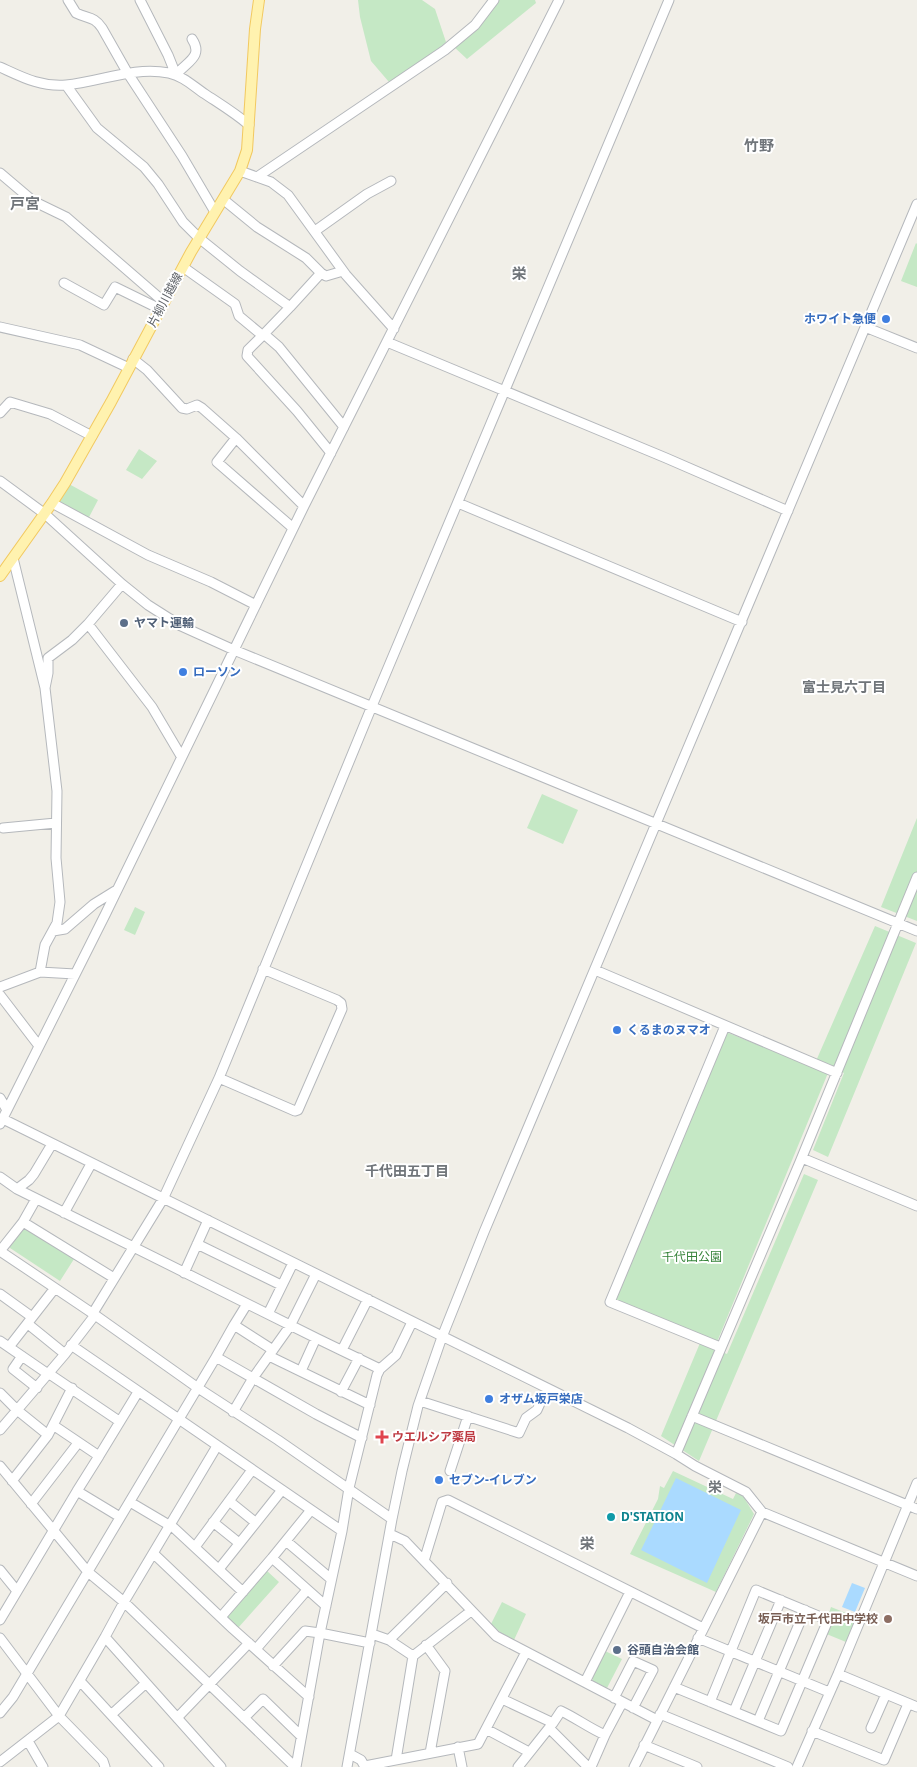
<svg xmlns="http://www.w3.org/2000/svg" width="917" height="1767" viewBox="0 0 917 1767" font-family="'Noto Sans','Noto Sans JP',sans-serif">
<rect width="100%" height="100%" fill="#f1efe8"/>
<path fill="#c5e8c5" d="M358,0h64l13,9 11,33c-13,13 -40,35 -57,40l-18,-21 -11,-44z
M499,0h36l1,3 -69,56 -14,-13 27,-21z
M916,243l1,1v43l-16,-6z
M139,449l18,12 -15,18 -16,-9z
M69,484l29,16 -11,21 -29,-19z
M542,794l36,16 -15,34 -36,-16z
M917,818v103l-36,-14z
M135,907l10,5 -10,23 -11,-5z
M875,926l41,17 -88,214 -15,-7 31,-77 -28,-12z
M726,1032l102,41 -111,269 -104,-41z
M804,1174l14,6 -119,281 -38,-25 39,-93 27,11z
M22,1227l52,32 -14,22 -50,-33 -1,-2z
M673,1471l60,28 3,-6 7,3 11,18 -38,78 -86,-38 28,-55 2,-13 4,2z
M266,1570l13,12 -41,46 -11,-10v-3z
M502,1602l24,12 -12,26 -13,-7 -10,-9z
M831,1607l25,10 -10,25 -22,-9 7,-16 -3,-1z
M605,1651l17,8 -15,29 -14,-7 -1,-4z"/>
<path fill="#aadaff" d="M676,1478l65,32 -34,73 -66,-33z
M852,1583l13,5 -10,24 -13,-5z"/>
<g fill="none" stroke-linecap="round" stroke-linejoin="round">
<g stroke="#b5b8bc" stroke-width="11">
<path id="minor" d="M68,0l8,13c12,6 18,3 26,15l25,44 55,84 33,56
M140,0l28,55 8,20c10,-13 28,-18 16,-36
M0,67c22,10 40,20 66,18 34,-3 67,-19 103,-12 14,3 24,13 36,21 15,10 30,19 44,31
M66,85l31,43 47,39 14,17 25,38 16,16 41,33 50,36 31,-34
M240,171l31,11 17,13 58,80 48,54
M0,173l33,28 33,16 98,85
M257,177l188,-127 30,-25 19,-25
M224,200l33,27 49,31 15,15 5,3 17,-5
M315,231l52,-37 24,-13
M183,267l52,37 4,12 24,20
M64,283l40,22 11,-18 45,22
M0,327l80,18 49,23
M865,327l52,21
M264,334l26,-27
M387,342l279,116 122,53
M133,359l14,11 35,38 5,1 10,-4 5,3 34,30
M0,413l10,-11 40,12 42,22
M331,453l-34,-42 -50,-55 1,-6 16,-16 15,13 65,80
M0,481l45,33 77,70 26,21 33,21 53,24 683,281
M52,503l96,52 63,27 45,23
M458,503l284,119
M293,528l-76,-66 19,-24 68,68
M13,558l32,130 3,-15v-15l24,-18 16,-16
M122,584l-34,40 64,83 29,49
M3,828l53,-5
M53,931l12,-2 29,-25 21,-13
M595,970l242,103
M40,972l5,-27 12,-22 3,-21 -4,-44 1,-67 -12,-103
M0,987l40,-15 35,2
M0,995l39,51
M219,1078l76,33 3,-1 44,-101 -1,-6 -4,-3 -74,-31
M0,1098l7,12
M3,1119l625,309 48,26 19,12 51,26 16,20 155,64
M0,1124l106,-211 198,-407 255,-506
M802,1158l115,48
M0,1177l17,12 299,149 -15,33
M17,1189l12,-9 5,-6 18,-30
M64,1213l27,-49
M23,1222l91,56
M197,1244l84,41
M0,1251l95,64 103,73 80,52 114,79
M0,1251l23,-29 13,-23
M184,1273l24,-53
M0,1294l32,23
M247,1304l-13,21 39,25
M93,1313l70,-114 56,-121 153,-372 297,-706
M268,1314l25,-51
M28,1324l37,30
M316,1338l64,31
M0,1341l48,33
M71,1345l271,186
M9,1347l46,-59
M720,1347l-110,-45 115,-276
M342,1350l26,-51
M22,1356l-9,13 24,19
M269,1356l101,49
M216,1357l18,-32
M48,1373l71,48
M341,1392l18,-34
M0,1393l17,17 31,25
M420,1401l99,32 7,-15 11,-8 10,-22
M233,1412l20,-34 37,-52 26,-52
M692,1416l225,93
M53,1425l46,31 39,-64
M0,1430l65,-76 30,-39
M676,1454l124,-292 117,-285
M0,1466l88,106 36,30 171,165
M450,1471l18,-55
M12,1481l36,-46 24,-47
M77,1491l22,-35
M229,1501l26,21
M130,1502l44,26 69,64
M31,1504l47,-61
M213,1522l26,21
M390,1534l15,7 91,95 161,84
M286,1541l45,38
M195,1547l57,-77
M154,1554l79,75 76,68
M272,1558l54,48
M424,1561l18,-59 6,-2 255,128
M219,1569l63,-79
M0,1570l17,21
M221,1617l51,-59 39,-48
M0,1620l77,-129 43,26
M372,1634l17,6 24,16
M105,1637l116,130
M0,1638l59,78 44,45 2,6
M698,1638l131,54
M389,1640l58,-57
M370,1643l-50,-10 22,-102 7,-43 28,-113 3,-6 16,-14 16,-33
M426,1645l19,26 -15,82
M256,1649l51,-59
M273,1666l32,-35 15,2 -24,134
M838,1674l79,33
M80,1681l79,86
M585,1682l45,-90
M674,1687l107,44 47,-111 -72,-30 -46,112
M614,1698l19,-37 20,9 -20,38
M502,1699l51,24
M734,1711l47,-111
M0,1713l13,-16 203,-340 100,57 46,24
M112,1714l34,-31
M660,1714l128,53
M177,1718l72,-75
M244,1718l19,-19 38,37
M758,1721l47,-111
M549,1728l39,39
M871,1728l15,-34
M486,1729l43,23
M812,1731l72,29 24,-56
M28,1741l15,26
M644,1745l53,22
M458,1747l4,20
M350,1754l11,6 4,7
M396,1760l17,-104 58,-45
M0,1762l59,-46 46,-79 19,-35 93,-156
M365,1766l113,-22 48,-92
M347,1767l45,-248 10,-48 16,-65 24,-69 42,-105 433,-1028
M518,1767l35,-44 8,-12c15,7 28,17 44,24
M591,1767l14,-32 17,-32
M634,1767l128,-255
M797,1767l41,-93 79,-191"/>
</g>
<g stroke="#f2c960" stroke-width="12">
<path id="major" d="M0,576l52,-73 13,-20 46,-81 80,-150 49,-81 7,-21 8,-121 4,-29"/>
</g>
<use href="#minor" stroke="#fff" stroke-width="9"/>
<use href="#major" stroke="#fff2af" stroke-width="10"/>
</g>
<g fill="#3f7fe0" stroke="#fff" stroke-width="2">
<circle cx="886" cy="319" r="5"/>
<circle cx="183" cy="672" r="5"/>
<circle cx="617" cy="1030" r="5"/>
<circle cx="489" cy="1399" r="5"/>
<circle cx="439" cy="1480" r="5"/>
</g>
<g fill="#5c6f8a" stroke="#fff" stroke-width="2">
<circle cx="124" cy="623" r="5"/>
<circle cx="617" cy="1650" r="5"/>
</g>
<path fill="#e0444e" stroke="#fff" stroke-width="2" d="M379.5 1429.5h5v5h5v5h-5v5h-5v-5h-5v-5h5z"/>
<circle fill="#0f9aa8" stroke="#fff" stroke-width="2" cx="611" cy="1517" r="5"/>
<circle fill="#8d6e63" stroke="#fff" stroke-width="2" cx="888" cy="1619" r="5"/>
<g text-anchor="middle" stroke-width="4" stroke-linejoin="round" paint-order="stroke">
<g font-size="12" fill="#5f6368" stroke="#fff">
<text transform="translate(165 300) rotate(-62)" y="4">片柳川越線</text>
</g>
<g font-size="12" font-weight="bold" fill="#366cbe" stroke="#fff" text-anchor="start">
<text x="876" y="323" text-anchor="end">ホワイト急便</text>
<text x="193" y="676">ローソン</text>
<text x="627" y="1034">くるまのヌマオ</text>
<text x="499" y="1403">オザム坂戸栄店</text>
<text x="449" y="1484">セブン-イレブン</text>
</g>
<g font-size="12" font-weight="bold" fill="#4e5e75" stroke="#fff" text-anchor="start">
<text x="134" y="627">ヤマト運輸</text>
<text x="627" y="1654">谷頭自治会館</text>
</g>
<g font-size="12" fill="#348238" stroke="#fff">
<text x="692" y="1261">千代田公園</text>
</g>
<g font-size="12" font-weight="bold" fill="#be3a42" stroke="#fff" text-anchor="start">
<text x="392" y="1441">ウエルシア薬局</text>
</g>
<g font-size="12" font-weight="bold" fill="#0d838f" stroke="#fff" text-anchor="start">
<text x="621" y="1521">D'STATION</text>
</g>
<g font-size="12" font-weight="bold" fill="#785e54" stroke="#fff" text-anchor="end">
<text x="878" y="1623">坂戸市立千代田中学校</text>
</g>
<g font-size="14" font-weight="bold" fill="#70757a" stroke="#fff">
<text x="844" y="692">富士見六丁目</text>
<text x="407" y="1176">千代田五丁目</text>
<text x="715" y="1492">栄</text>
</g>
<g font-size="15" font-weight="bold" fill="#70757a" stroke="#fff">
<text x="759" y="151">竹野</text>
<text x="25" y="209">戸宮</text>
<text x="519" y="279">栄</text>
<text x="587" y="1549">栄</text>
</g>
</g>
</svg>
